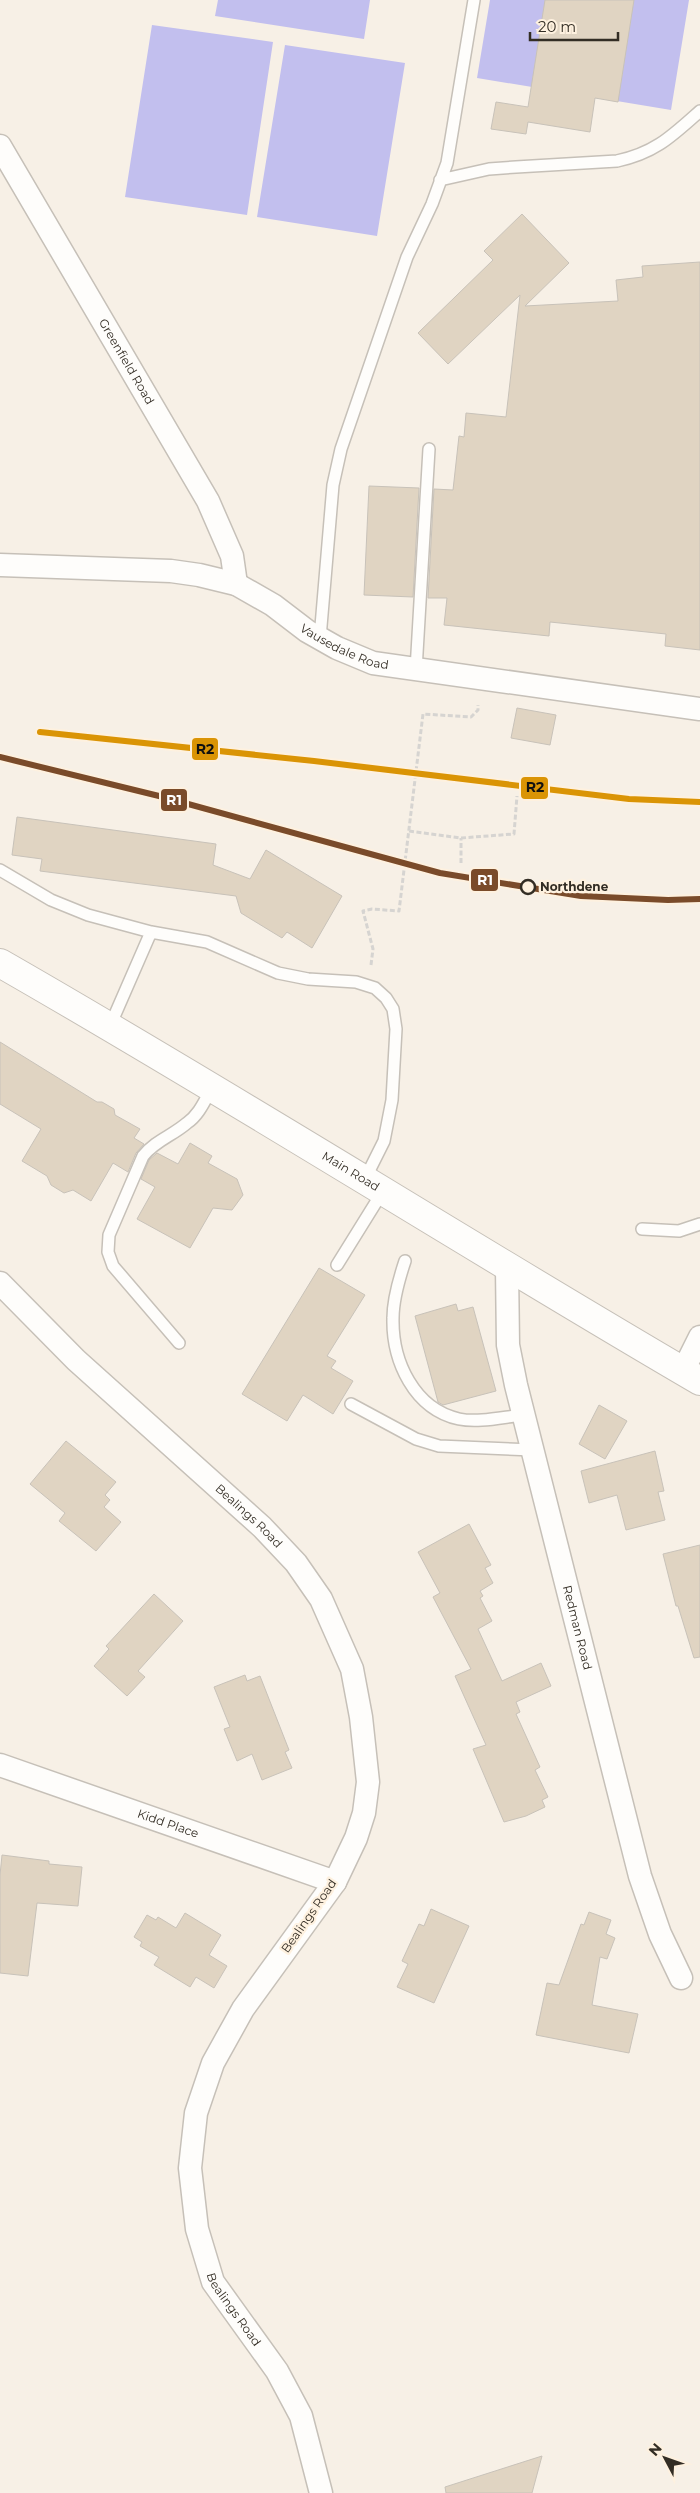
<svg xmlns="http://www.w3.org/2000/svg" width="700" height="2493" viewBox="0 0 700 2493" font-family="Montserrat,sans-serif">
<rect width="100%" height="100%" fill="#f7f0e6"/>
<path fill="#c2bfee" d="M218,0h152l-6,39 -149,-23z
M490,0h199l-18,110 -194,-32z
M152,25l121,17 -26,173 -122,-18z
M285,45l120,18 -28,173 -120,-19z"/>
<path fill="#e0d4c2" stroke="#c8c2b9" d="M545,0h89l-16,102 -23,-4 -5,34 -62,-10 -2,12 -35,-5 5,-27 32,5z
M522,214l47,49 -44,43 93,-5 -2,-21 27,-3 -1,-11 58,-4v388l-35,-4 1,-12 -116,-12 -1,14 -105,-11 3,-27h-19l6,-109 19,1 6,-54 5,1 2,-24 40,4 14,-122 -72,69 -30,-31 75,-73 -9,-9z
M369,486l50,2 -6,109 -49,-2z
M517,708l39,7 -6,30 -39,-7z
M17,817l199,27 -3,21 37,14 16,-29 76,46 -30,52 -25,-16 -5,6 -41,-25 -5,-17 -196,-25 2,-12 -30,-4z
M0,1042l97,60h5l12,7 1,6 25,14 -6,9 10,6 -8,9 -8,19 -15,-9 -22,38 -18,-11 -9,3 -13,-8 -4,-9 -25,-15 19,-32 -41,-25z
M190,1143l22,13 -4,7 29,16 6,16 -11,15 -19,-2 -23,40 -53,-29 18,-32 -14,-8 8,-19 8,-7 21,11z
M319,1268l46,27 -38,61 9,5 -5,7 22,13 -20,33 -30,-19 -16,26 -45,-27z
M456,1304l2,7 15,-4 23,84 -53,14 -5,-3 -23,-86z
M599,1405l28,16 -22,38 -26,-15z
M66,1441l50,41 -11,13 5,5 -6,7 17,15 -25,29 -37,-30 6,-8 -35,-29z
M655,1451l9,40 -6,1 7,28 -39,10 -9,-35 -28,8 -8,-32z
M469,1524l22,41 -6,3 8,15 -13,8 3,5 -3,2 12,23 -14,8 24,52 39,-18 10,23 -35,16 4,10 -4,2 24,53 -5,3 13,27 -6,3 3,7 -19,9 -22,6 -31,-73 13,-4 -31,-69 16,-7 -38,-72 7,-4 -22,-41z
M700,1545v112l-6,1 -16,-52h-2l-13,-52z
M154,1594l29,27 -45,50 7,6 -18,19 -33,-30 15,-17 -3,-3z
M245,1675l2,6 13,-5 29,74 -4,2 7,16 -30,12 -10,-26 -15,7 -13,-32 6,-2 -16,-40z
M2,1855l47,6v3l33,3 -4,39 -41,-3 -9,73 -28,-3v-98z
M431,1909l38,17 -35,77 -37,-16 11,-23 -6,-3 17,-37 5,2z
M589,1912l22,8 -5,14 9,4 -8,21 -7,-2 -8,48 46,9 -9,39 -93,-18 11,-52 12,2 22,-61 3,1z
M185,1913l36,22 -12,20 18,11 -13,22 -18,-11 -6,10 -36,-22 5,-8 -19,-11 2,-4 -8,-5 13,-22 9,5 2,-3 18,11z
M542,2456l-10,37h-86l-1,-6z"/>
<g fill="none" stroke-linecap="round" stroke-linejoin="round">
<g stroke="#c6c0b8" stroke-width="14">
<path id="service" d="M440,180l49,-11 27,-2 101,-6c38,-8 55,-25 83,-50
M320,638l13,-153 8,-36 66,-192 25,-53 15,-41 27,-163
M416,670l13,-221
M0,870l51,30 37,15 63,17 56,10 71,31 30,6 48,3 19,6 11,10 7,11 3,20 -4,71 -8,41 -19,38
M110,1026l41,-94
M642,1229l37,2 21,-7
M405,1261c-6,18 -12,38 -12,57 -1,43 21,91 66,101 20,4 44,-2 65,-4
M337,1265l46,-74
M179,1343l-66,-77 -5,-14 1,-17 34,-79c13,-16 29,-20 44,-33 12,-8 18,-23 25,-35
M351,1404l65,35 23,7 94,4"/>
</g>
<g stroke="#c6c0b8" stroke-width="25">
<g id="minor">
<path id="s1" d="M0,146l208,355 24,55 4,28"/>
<path id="s2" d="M0,565l171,6 28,4 37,9 37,21 34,26 30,17 36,15 327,46"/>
<path id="s3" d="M507,1268l1,77 8,40 124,491 20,58 21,44"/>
<path id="s4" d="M0,1283l76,77 186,167 34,36 25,36 31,70 9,48 7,65 -4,31 -8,25 -21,44 -92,127 -30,54 -17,50 -6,55 7,61 16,53 64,89 24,45 20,77"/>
<path d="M683,1371l17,-34"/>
<path id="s5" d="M0,1765l335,117"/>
</g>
</g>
<g stroke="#c6c0b8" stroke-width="30">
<g id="secondary">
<path id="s6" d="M0,963c236,135 465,281 700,418"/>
</g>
</g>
<path stroke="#d6d4d1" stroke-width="3" stroke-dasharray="5 2.5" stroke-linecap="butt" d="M409,831l52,7 53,-4 3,-38
M461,863v-25
M371,965l2,-16 -10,-38 9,-2 27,2 24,-197 48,3 7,-7v-5"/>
<use href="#service" stroke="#fefdfb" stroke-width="11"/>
<use href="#minor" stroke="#fefdfb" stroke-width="22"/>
<use href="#secondary" stroke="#fefdfb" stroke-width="28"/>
<g stroke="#fef1df" stroke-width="10">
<path id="rail-1" d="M0,757l159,39 281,77 141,23 87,4 32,-1"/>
</g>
<g stroke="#fef1df" stroke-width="10">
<path id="rail-2" d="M40,732l274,29 315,38 71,3"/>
</g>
<use href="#rail-1" stroke="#7a4b2a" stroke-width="6"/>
<use href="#rail-2" stroke="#da9405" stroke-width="6"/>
</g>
<circle fill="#fef1df" stroke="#332d24" stroke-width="2.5" cx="528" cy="887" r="7"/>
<g text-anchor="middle" stroke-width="4.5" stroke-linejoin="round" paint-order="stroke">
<g font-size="12" fill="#332d24" stroke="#fef1df">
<text dy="4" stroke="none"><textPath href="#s1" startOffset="250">Greenfield Road</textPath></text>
<text dy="4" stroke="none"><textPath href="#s2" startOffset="364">Vausedale Road</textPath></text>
<text dy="4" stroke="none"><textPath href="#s6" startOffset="408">Main Road</textPath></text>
<text dy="4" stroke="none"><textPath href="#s4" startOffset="341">Bealings Road</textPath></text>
<text dy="4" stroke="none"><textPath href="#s3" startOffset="368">Redman Road</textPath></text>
<text dy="4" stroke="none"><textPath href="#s5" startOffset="178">Kidd Place</textPath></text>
<text transform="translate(309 1916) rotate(-55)" y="4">Bealings Road</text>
<text dy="4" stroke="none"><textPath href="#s4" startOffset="1226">Bealings Road</textPath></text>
</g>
<g font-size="12" font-weight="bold" fill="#332d24" stroke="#fef1df" text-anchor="start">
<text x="540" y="891">Northdene</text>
</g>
</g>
<g stroke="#fef1df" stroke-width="2">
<rect x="191" y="737" width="28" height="24" rx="5" fill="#da9405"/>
<rect x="520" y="776" width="29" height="24" rx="5" fill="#da9405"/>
<rect x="160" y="788" width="28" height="24" rx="5" fill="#7a4b2a"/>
<rect x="470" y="868" width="29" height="24" rx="5" fill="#7a4b2a"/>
</g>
<g font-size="14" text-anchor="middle" font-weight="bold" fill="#fff">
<text x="174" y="805">R1</text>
<text x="485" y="885">R1</text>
</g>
<g font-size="14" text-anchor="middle" font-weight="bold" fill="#111">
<text x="205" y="754">R2</text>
<text x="535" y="792">R2</text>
</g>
<g transform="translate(665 2458) rotate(311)" stroke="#fef1df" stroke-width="4" paint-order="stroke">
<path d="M0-4L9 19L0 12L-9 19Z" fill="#332d24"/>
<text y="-8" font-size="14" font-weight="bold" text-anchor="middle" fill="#332d24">N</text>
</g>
<path d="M530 32v8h88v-8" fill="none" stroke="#332d24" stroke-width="2.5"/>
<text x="538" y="32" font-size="15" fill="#332d24" stroke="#fef1df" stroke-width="4" paint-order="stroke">20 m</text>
</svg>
